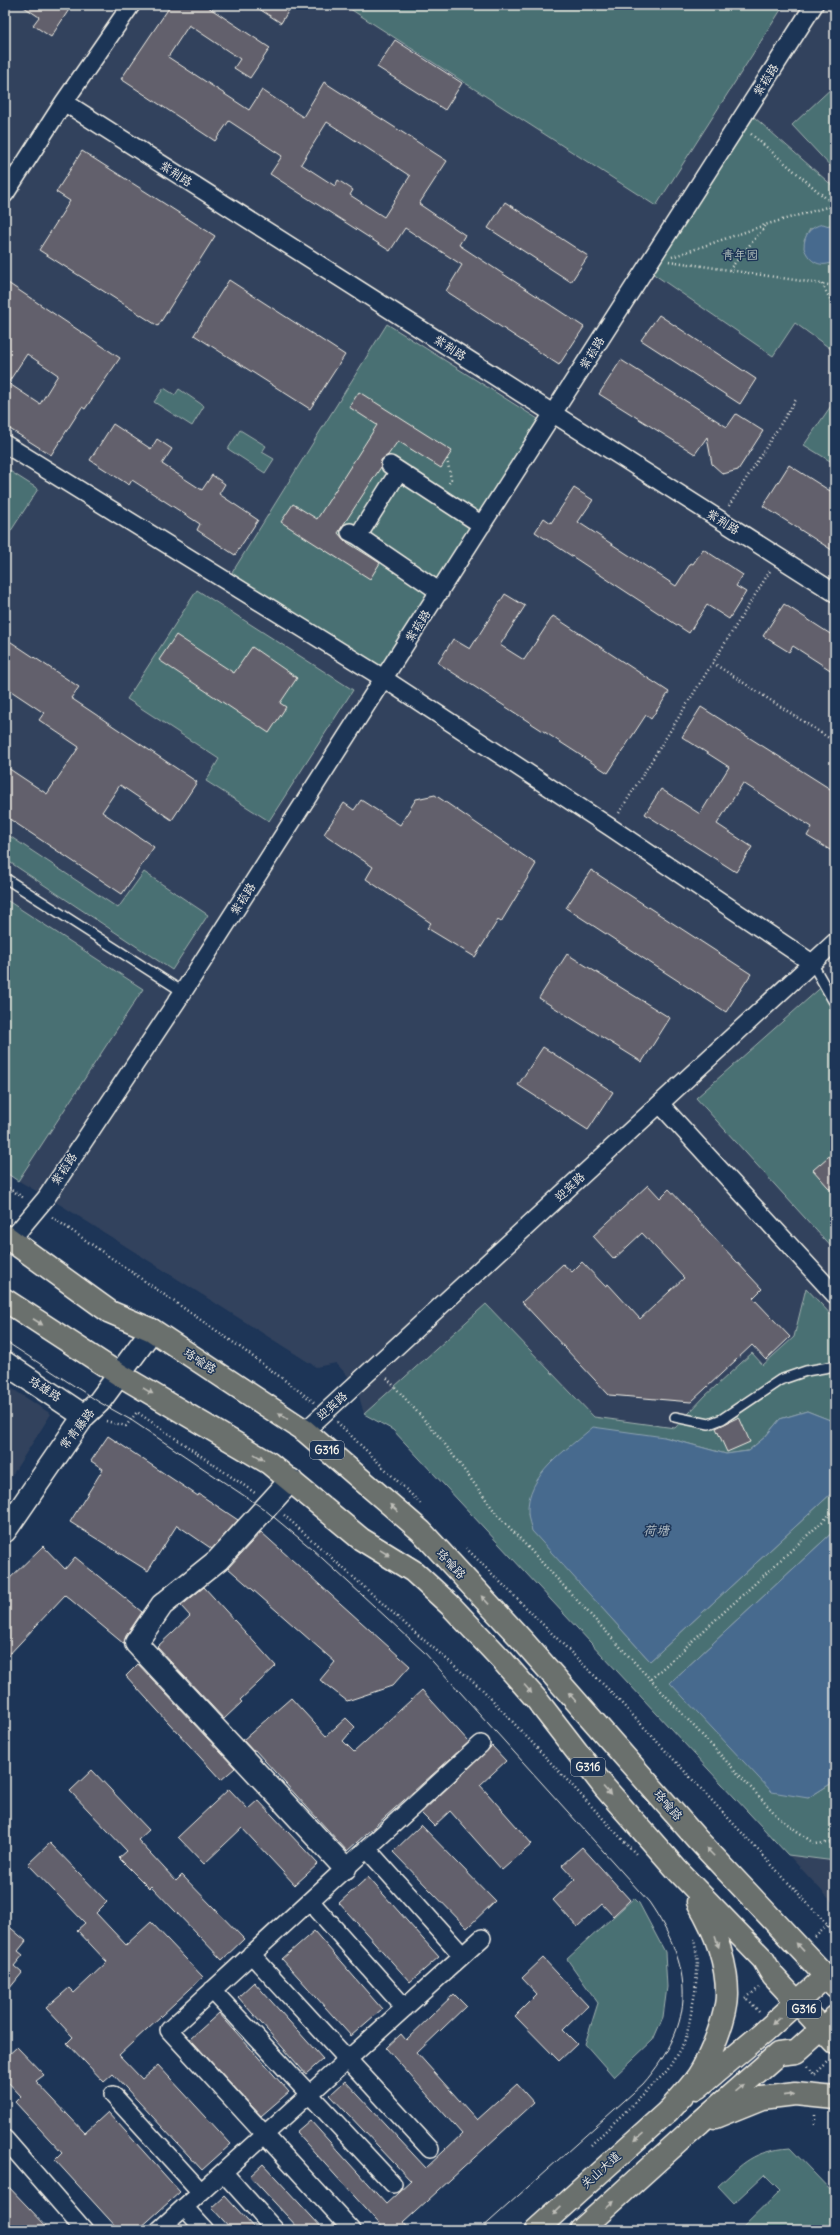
<svg xmlns="http://www.w3.org/2000/svg" width="840" height="2235" viewBox="0 0 840 2235" font-family="Delius,'LXGW WenKai TC',sans-serif">
<rect width="100%" height="100%" fill="#1d3557"/>
<filter id="ink" filterUnits="userSpaceOnUse"><feTurbulence type="fractalNoise" baseFrequency=".025" numOctaves="2"/><feDisplacementMap in="SourceGraphic" scale="8" xChannelSelector="R" yChannelSelector="G"/><feConvolveMatrix kernelMatrix="1 2 1 2 8 2 1 2 1" color-interpolation-filters="sRGB"/></filter>
<g filter="url(#ink)">
<path fill="#32425d" d="M5,5h830v1900l-442,-475 -29,-16 -8,-29 -20,-22 -20,4 -252,-160 -59,-34z
M5,1384l46,30 -46,72z"/>
<path fill="#4a7073" stroke="#9fb0ae" d="M344,5h440l-128,201z
M835,85v86l-43,-46z
M754,117l81,71v40l-5,-3 -20,4 -6,12 27,22 4,-2v91l-40,-29 -22,33 -121,-83z
M387,324l151,95 -157,252 -151,-95z
M164,388l11,7 4,-6 25,17 -12,20 -38,-24z
M835,400v64l-31,-19z
M240,430l26,16 -4,6 12,7 -9,14 -37,-24z
M5,468l33,21 -33,51z
M197,590l156,100 -84,131 -63,-40 13,-22 -92,-60z
M5,833l113,75 26,-36 64,43 -36,55 -167,-111z
M5,899l138,90 -125,192 -13,-9z
M835,975v276l-139,-153z
M806,1288l29,31v103l-28,-11 -27,8 -15,18 -17,14 -22,3 -62,-17 -136,77 5,17 117,130 185,-171v40l-165,153 138,115 27,-17v80l-47,-6 -395,-425 -29,-16 122,-110 108,113 81,11 30,-32 47,-43 11,12 31,-28z
M634,1898l5,5 26,49 2,35 -4,30 -10,23 -39,37 -29,-33 13,-41 -31,-44z
M790,2148l45,47v35h-95l40,-39 -16,-16 -30,28 -16,-17c26,-24 35,-35 72,-38z"/>
<path fill="#466b8e" stroke="#8ca1b2" d="M823,224l12,4v33c-14,8 -26,1 -31,-13 0,-14 6,-21 19,-24z
M807,1411l28,11v68l-185,171 -118,-130c-1,-5 -4,-12 -4,-18 -2,-39 39,-63 65,-86l71,10 62,17 22,-3 17,-14 15,-18z
M835,1530v251l-27,17 -36,-6 -102,-109z"/>
<path fill="#62616c" stroke="#f4f1e8" fill-rule="evenodd" d="M21,5h51l-21,32 -18,-12 6,-8z
M171,5h34l65,43 -20,30 -16,-10 6,-9 -51,-34 -21,32 81,53 13,-20 41,27 21,-35 123,79 -28,43 46,31 -6,10 125,82 -25,38 -113,-74 16,-26 -57,-37 -15,23 -120,-77 12,-18 -53,-35 -14,20 -94,-62zM327,122l83,54 -26,41 -34,-22 3,-5 -15,-10 -3,6 -34,-22z
M253,5h39l-11,18z
M395,40l67,43 -17,27 -68,-43z
M82,151l133,85 -57,90 -119,-76 31,-49 -14,-9z
M505,202l83,54 -17,26 -83,-54z
M229,280l116,75 -35,54 -116,-74z
M5,281l115,77 -35,51 -3,-2 -31,48 -46,-29zM27,354l31,21 -18,29 -32,-21z
M659,315l97,64 -16,25 -99,-64z
M621,360l106,67 9,-13 27,17 -25,39 -15,4 -11,-10 -5,-27 -12,17 -96,-60z
M359,392l93,59 -11,17 -43,-27 -10,14 -7,5v7l-43,66 7,8 35,22 -10,16 -89,-57 12,-18 24,15 60,-94 -28,-18z
M113,424l38,25 6,-10 15,10 -10,15 40,26 10,-15 13,9 -6,10 39,26 -23,35 -38,-25 3,-6 -68,-44 -3,5 -39,-25z
M789,465l46,29v58l-72,-46z
M574,488l19,12 -15,22 98,64 15,-23 2,1 10,-15 40,26 -7,11 10,6 -17,27 -22,-14 -18,28 -154,-101 9,-14 7,5z
M505,594l20,12 -25,39 24,15 29,-44 116,76 -18,27 -5,-4 -38,58 -170,-110 15,-24 17,10z
M784,604l51,33v36l-42,-27 -4,6 -26,-16z
M176,635l58,38 18,-26 45,31 -17,25 6,4 -17,26 -110,-73z
M5,638l74,49 -8,11 126,84 -25,38 -52,-35 -18,27 52,35 -32,47 -117,-78v-50l42,28 32,-47 -40,-27 5,-7 -39,-26z
M701,707l134,85v61l-28,-17 5,-9 -69,-44 -26,41 35,23 -16,25 -91,-58 16,-25 39,25 29,-47 -47,-30z
M435,795l101,69 -35,58 -3,-2 -23,37 -48,-29 4,-5 -65,-44 7,-12 -49,-33 20,-31 10,7 7,-10 39,25 16,-26z
M591,870l160,104 -25,38 -160,-104z
M567,954l103,64 -28,44 -103,-64z
M543,1047l70,45 -25,38 -70,-45z
M835,1151v44l-22,-25z
M648,1185l12,13 9,-9 93,100 -9,9 37,39 -24,23 -14,-15 -61,57 -82,-7 -87,-93 41,-38 9,8 10,-10 23,24 3,-2 32,35 44,-41 -42,-45 -28,26 -21,-23z
M739,1417l11,25 -23,10 -11,-24z
M108,1436l90,60 1,-2 39,26 -26,29 -35,-24 -29,46 -78,-49 33,-53 -12,-8z
M261,1532l149,134 -18,20 -45,15 -27,-21 15,-18 -107,-94z
M43,1546l22,23 10,-12 67,55 -16,24 -2,8 -59,-49 -60,64v-76z
M204,1587l72,79 -36,34 2,2 -18,17 -67,-72 33,-31 -9,-10z
M138,1664l97,104 -14,12 -95,-104z
M422,1690l47,52 -122,109 -92,-101 -2,1 -10,-11 48,-42 35,38 20,-18 9,9 -12,14 11,11z
M492,1746l14,15 -26,24 52,59 -30,26 -52,-59 -16,15 -13,-13z
M92,1770l57,60 -11,10 38,41 6,-6 62,64 -22,21 -71,-74 -2,2 -30,-30 8,-7 -57,-60z
M229,1789l19,20 10,-9 60,64 -23,21 -53,-57 -38,36 -26,-27z
M421,1825l74,76 -28,27 -74,-76z
M50,1843l57,59 -11,11 30,32 25,-23 52,55 -84,78 23,24 16,-14 73,79 -29,26 -89,-96 -9,8 -37,-39 6,-6 -27,-29 23,-20 5,5 33,-31 -30,-32 8,-7 -57,-59z
M582,1847l48,53 -17,16 -11,-12 -25,23 -24,-27 22,-21 -13,-14z
M368,1877l71,80 -29,25 -71,-79z
M5,1923l21,18 -8,10 5,4 -9,11 8,7 -17,21z
M314,1931l68,78 -31,27 -69,-77z
M543,1958l45,48 -25,24 14,14 -18,17 -44,-45 22,-22 -15,-16z
M254,1982l69,77 -17,15 -68,-77z
M454,1994l12,12 -49,47 60,67 40,-36 17,19 -131,120 6,7h-24l-89,-98 14,-12 76,84 25,-23 -81,-86 15,-14 81,87 36,-34 -76,-86 15,-14 5,6z
M219,2013l70,79 -28,24 -71,-77z
M17,2047l27,28 -8,6 49,52 23,-21 72,80 -42,38h-19l-64,-70 7,-7 -47,-51 6,-6 -16,-17v-21z
M263,2164l61,66h-24l-50,-54z
M5,2183l45,47h-41l-4,-4z
M225,2196l31,34h-24l-20,-22z"/>
<g fill="none" stroke-linecap="round" stroke-linejoin="round">
<g stroke="#f4f1e8" stroke-width="12">
<path id="lane" d="M5,878l178,114
M812,963l23,41
M675,1417l34,7 13,-5 58,-39 26,-9 29,-5"/>
</g>
<g stroke="#f4f1e8" stroke-width="20">
<path id="street" d="M64,102l771,491
M5,194l59,-92 67,-97
M5,444l378,234 227,149 202,136
M390,465l92,60
M350,532l8,4 82,56
M358,536l41,-65
M660,1104l175,191
M11,1240l35,-42 137,-206 631,-987
M305,1431l530,-489
M367,1849l95,106
M310,1901l95,107
M251,1954l179,195
M212,1990l181,194
M113,2095l88,97
M5,2139l79,91
M223,2172l52,58
M184,2207l21,23
M159,2230l323,-292
M352,2230l-183,-200 312,-286"/>
</g>
<g stroke="#f4f1e8" stroke-width="25">
<path id="secondary" d="M5,1363l79,53
M291,1480l-73,80 -56,45 -26,38 209,225
M5,1531l79,-115 15,-14 53,-72"/>
</g>
<g stroke="#f4f1e8" stroke-width="25">
<path id="primary" d="M536,2230l132,-119
M581,2230l118,-107"/>
</g>
<g stroke="#f4f1e8" stroke-width="25">
<path id="highway" d="M5,1236l105,76 42,18 153,101 116,100 103,111 173,197 138,147
M5,1300l115,75 149,88 92,76 52,32 37,34 52,55 35,40 68,88 73,83 85,88 10,17 62,67
M697,2088l67,-56 62,-56
M668,2111c10,-11 21,-22 30,-35 12,-18 29,-60 29,-82 0,-32 -13,-65 -29,-92
M715,2117l47,-19 33,-4 40,4
M699,2123l79,-69 18,-2 39,-35"/>
</g>
<path stroke="#f4f1e8" stroke-width="2.5" stroke-dasharray="1 3" stroke-linecap="butt" d="M751,134l83,71
M672,257l96,-33 66,-19
M669,261l166,25
M729,270l38,-46
M822,284l13,24
M447,459l4,20 -3,6
M729,506l68,-108
M713,663l122,79
M619,813l151,-242
M5,1186l19,12
M52,1217l185,128 77,57
M387,1378l54,61 55,74 283,305 36,26 20,-2
M106,1421l20,5 11,-14 118,81
M337,1422l84,82
M284,1515l128,115 70,59 154,165
M466,1548l145,144 224,241
M651,1679l184,-169
M815,1937l20,-18
M746,1998l13,-10
M748,1999l11,13
M808,2066l7,10
M815,2074l14,-13
M815,2115v12
M591,2145l76,-74 19,-32 9,-46 3,-31 -4,-23"/>
<use href="#lane" stroke="#1d3557" stroke-width="9"/>
<use href="#street" stroke="#1d3557" stroke-width="17"/>
<use href="#secondary" stroke="#1d3557" stroke-width="22"/>
<use href="#primary" stroke="#6b706d" stroke-width="22"/>
<use href="#highway" stroke="#6b706d" stroke-width="22"/>
<path stroke="#f4f1e8" stroke-width="1" d="M5,1341l94,61 32,18 133,89 47,39 113,104 225,250c45,66 48,120 -6,182l-163,146"/>
</g>
<defs><path id="oneway-solid" d="M-6-.8H1V-3.2L6.5 0L1 3.2V.8H-6Z"/></defs>
<g fill="#bdbdb7">
<use href="#oneway-solid" transform="translate(38 1322) rotate(33)"/>
<use href="#oneway-solid" transform="translate(148 1391) rotate(31)"/>
<use href="#oneway-solid" transform="translate(283 1416) rotate(-145)"/>
<use href="#oneway-solid" transform="translate(259 1457) rotate(31)"/>
<use href="#oneway-solid" transform="translate(394 1508) rotate(-138)"/>
<use href="#oneway-solid" transform="translate(385 1553) rotate(32)"/>
<use href="#oneway-solid" transform="translate(485 1600) rotate(-133)"/>
<use href="#oneway-solid" transform="translate(528 1689) rotate(49)"/>
<use href="#oneway-solid" transform="translate(572 1697) rotate(-131)"/>
<use href="#oneway-solid" transform="translate(607 1791) rotate(49)"/>
<use href="#oneway-solid" transform="translate(710 1852) rotate(-134)"/>
<use href="#oneway-solid" transform="translate(717 1942) rotate(71)"/>
<use href="#oneway-solid" transform="translate(800 1947) rotate(-133)"/>
<use href="#oneway-solid" transform="translate(776 2021) rotate(138)"/>
<use href="#oneway-solid" transform="translate(739 2088) rotate(-41)"/>
<use href="#oneway-solid" transform="translate(789 2095) rotate(-6)"/>
<use href="#oneway-solid" transform="translate(639 2137) rotate(139)"/>
<use href="#oneway-solid" transform="translate(610 2204) rotate(-42)"/>
<use href="#oneway-solid" transform="translate(557 2211) rotate(137)"/>
</g>
</g>
<g text-anchor="middle" stroke-width="3" stroke-linejoin="round" paint-order="stroke">
<g fill="#1d3557" stroke="#b4b9bc" stroke-width="1">
<rect x="310" y="1441" width="34" height="18" rx="3"/>
<rect x="571" y="1758" width="34" height="18" rx="3"/>
<rect x="787" y="2000" width="34" height="18" rx="3"/>
</g>
<g font-size="11" font-weight="bold" fill="#f4f1e8">
<text x="327" y="1454">G316</text>
<text x="588" y="1771">G316</text>
<text x="804" y="2013">G316</text>
</g>
<g font-size="12" fill="#f4f1e8" stroke="#1d3557">
<text transform="translate(766 80) rotate(-57)" y="4">紫菘路</text>
<text transform="translate(176 174) rotate(33)" y="4">紫荆路</text>
<text transform="translate(450 348) rotate(33)" y="4">紫荆路</text>
<text transform="translate(592 353) rotate(-58)" y="4">紫菘路</text>
<text transform="translate(723 522) rotate(32)" y="4">紫荆路</text>
<text transform="translate(418 626) rotate(-57)" y="4">紫菘路</text>
<text transform="translate(243 899) rotate(-57)" y="4">紫菘路</text>
<text transform="translate(64 1169) rotate(-56)" y="4">紫菘路</text>
<text transform="translate(570 1187) rotate(-43)" y="4">迎宾路</text>
<text transform="translate(200 1361) rotate(33)" y="4">珞喻路</text>
<text transform="translate(45 1389) rotate(33)" y="4">珞雄路</text>
<text transform="translate(332 1406) rotate(-42)" y="4">迎宾路</text>
<text transform="translate(77 1429) rotate(-52)" y="4">常青藤路</text>
<text transform="translate(451 1564) rotate(47)" y="4">珞喻路</text>
<text transform="translate(668 1805) rotate(49)" y="4">珞喻路</text>
<text transform="translate(601 2170) rotate(-42)" y="4">关山大道</text>
</g>
<g font-size="12" fill="#b8c4bf" stroke="#1d3557">
<text x="740" y="259">青年园</text>
</g>
<g font-size="13" font-style="italic" fill="#b7c2c8" stroke="#1d3557">
<text x="656" y="1535">荷塘</text>
</g>
</g>
<rect width="840" height="2235" fill="none" stroke="#1d3557" stroke-width="20"/>
<rect x="10" y="10" width="820" height="2215" fill="none" stroke="#f4f1e8" stroke-width="1.5" filter="url(#ink)"/>
</svg>
